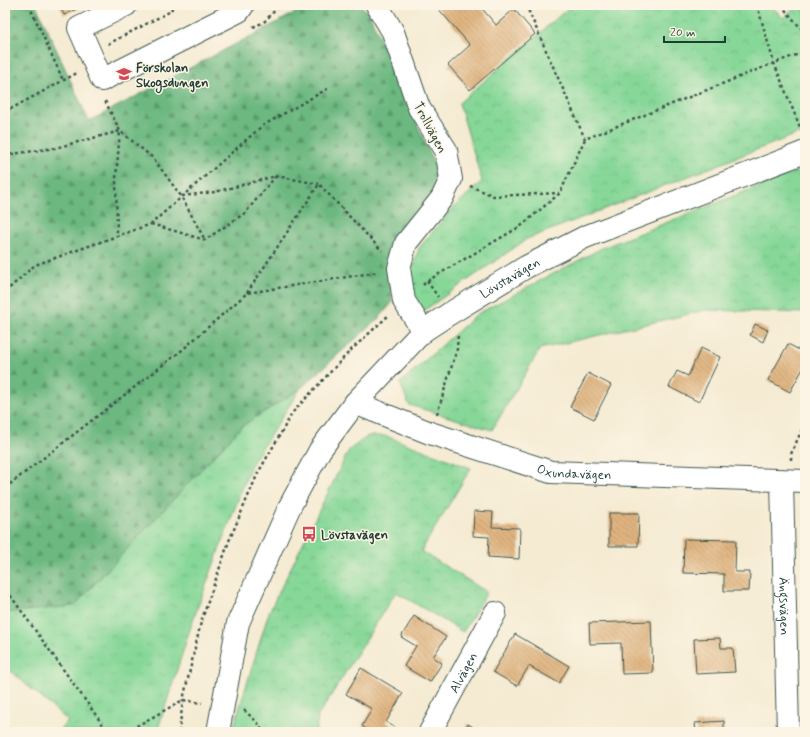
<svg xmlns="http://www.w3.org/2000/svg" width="810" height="737" viewBox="0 0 810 737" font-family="Mynerve,sans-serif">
<defs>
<pattern id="grass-tufts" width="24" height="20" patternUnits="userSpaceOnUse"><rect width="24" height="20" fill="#86d798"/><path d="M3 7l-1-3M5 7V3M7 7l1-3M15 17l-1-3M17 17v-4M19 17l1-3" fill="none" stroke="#73b984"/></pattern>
<pattern id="forest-firs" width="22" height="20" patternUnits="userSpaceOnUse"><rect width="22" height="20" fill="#6cb880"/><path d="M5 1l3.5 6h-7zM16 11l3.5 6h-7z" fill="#58976a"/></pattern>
<pattern id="park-crowns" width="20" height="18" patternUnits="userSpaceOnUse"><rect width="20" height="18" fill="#86d798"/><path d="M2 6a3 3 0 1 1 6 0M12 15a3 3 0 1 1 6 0" fill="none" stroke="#73b984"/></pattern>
<pattern id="building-back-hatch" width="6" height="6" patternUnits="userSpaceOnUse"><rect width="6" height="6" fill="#e0b480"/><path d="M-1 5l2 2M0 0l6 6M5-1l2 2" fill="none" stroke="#b5946a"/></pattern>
</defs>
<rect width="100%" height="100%" fill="#fcf5e5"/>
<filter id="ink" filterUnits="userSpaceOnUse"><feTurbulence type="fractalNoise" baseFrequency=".025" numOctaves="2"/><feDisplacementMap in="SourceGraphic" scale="8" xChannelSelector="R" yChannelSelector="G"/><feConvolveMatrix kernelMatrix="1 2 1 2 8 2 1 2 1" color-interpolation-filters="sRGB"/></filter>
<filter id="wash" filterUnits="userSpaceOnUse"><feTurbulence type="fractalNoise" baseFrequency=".012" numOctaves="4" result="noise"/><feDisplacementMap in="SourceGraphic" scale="16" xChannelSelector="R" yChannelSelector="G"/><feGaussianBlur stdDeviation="0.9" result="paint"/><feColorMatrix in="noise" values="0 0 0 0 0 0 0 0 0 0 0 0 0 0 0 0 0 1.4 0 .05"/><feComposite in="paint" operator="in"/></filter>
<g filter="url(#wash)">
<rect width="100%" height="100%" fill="#f5ebd3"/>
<path fill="url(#grass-tufts)" stroke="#528a66" d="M300,389l-49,76 -57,152 -37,115h-100l11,-11 -63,-55v-53l69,-7 168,-180z"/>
<path fill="url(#forest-firs)" stroke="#467a5a" d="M5,5h31l53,116 221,-116h50l9,8 69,159 -3,23 -44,70 1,38 -12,14 -80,72 -58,37 -168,180 -69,7z"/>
<path fill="url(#park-crowns)" stroke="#528a66" d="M572,5h199l12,13 14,-13h8v126l-278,108 -108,75 -11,-30 11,-36 34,-40 29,-27 -23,-78z
M805,168v145l-99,-3 -166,39 -48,81 -83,-25 -9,-22 77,-69 125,-66z
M368,436h18l85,32 -50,83 66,41 -24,40 -67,-40 -78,124 -2,16h-84l37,-120 80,-162z"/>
<g id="blocks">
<path fill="url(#building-back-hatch)" d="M59,5h26l-21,10z
M435,5h44l17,20 18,-16 21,25 -65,56 -22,-25 22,-20z
M755,324l13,6 -5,12 -13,-7z
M788,344l17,9v12l-15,27 -22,-12z
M701,348l19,9 -21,45 -30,-15 8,-16 11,5z
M588,373l23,12 -17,34 -24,-12z
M474,511l19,1 -1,15 28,1 -1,31 -31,-2 1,-20 -16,-1z
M609,513h30l-1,33h-29z
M684,539l52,1 -1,32h15l-1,19h-25v-17l-41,-1z
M414,616l32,21 -13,20 9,6 -12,19 -26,-16 12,-20 -15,-9z
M651,621l2,52 -31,1 -1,-31 -31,1 -1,-21z
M515,634l54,32 -10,17 -30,-17 -12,20 -24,-14z
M720,638l1,10h12l2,24 -39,2 -2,-35z
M361,668l42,25 -17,29 13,8 -1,2h-27l-9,-6 10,-17 -26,-15z
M724,721v11h-28l-1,-9z
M468,724l13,8h-18z"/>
</g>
</g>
<g filter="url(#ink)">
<use href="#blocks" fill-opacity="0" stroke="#3f574c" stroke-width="1"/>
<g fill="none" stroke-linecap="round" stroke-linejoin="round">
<g stroke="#3f574c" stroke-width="24">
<g id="minor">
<path d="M126,5l-47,23 23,52 137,-69 4,-6"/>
<path d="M377,5l16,27 26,76 27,42 5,29 -9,19 -36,45 -7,25 5,33 19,30"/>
<path id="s1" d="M355,403l75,30 121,39 254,9"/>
<path id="s2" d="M782,481l6,251"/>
<path id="s3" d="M218,732l20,-109 52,-117 30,-56 35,-47 68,-72 26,-17 77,-47 59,-30 220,-85"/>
<path id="s4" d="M430,732l65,-119"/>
</g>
</g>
<path stroke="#3f574c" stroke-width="2.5" stroke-dasharray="3 3" stroke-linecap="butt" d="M29,5l34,75
M526,5l59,134
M757,5l17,58 28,69
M781,5l24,28
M253,27l11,-5 16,-17
M108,44l63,-33 2,-6
M105,101l15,30 33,27 28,38 24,44
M5,112l72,-39
M5,155l50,-7 65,-17 -4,47 1,57
M470,186l24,10 65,-3
M182,196l33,-4 61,-16 43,8
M151,224l54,16 40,-27 31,-37
M427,281l11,16
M423,285l4,-4 94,-55 39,-33 25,-54 189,-76 31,-11
M5,292l30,-27 116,-41 111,-98 67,-38
M247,293l72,-109 63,67
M437,414l20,-65 1,-15
M791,460v-6l14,-31
M5,488l176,-137 66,-58 131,-21
M5,593l5,2 98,137
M244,710l14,13 5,9
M126,732l57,-32 19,3
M179,732l4,-32 18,-78 28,-81 29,-68 35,-61 57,-61 39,-36"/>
<use href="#minor" stroke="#fff" stroke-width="22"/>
</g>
</g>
<defs>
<g id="school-bare" transform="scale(1.2)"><path d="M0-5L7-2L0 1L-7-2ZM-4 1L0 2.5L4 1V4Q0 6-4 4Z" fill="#d1495b" stroke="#fcf5e5" stroke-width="2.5" paint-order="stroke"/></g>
<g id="bus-bare" transform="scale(1.2)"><path d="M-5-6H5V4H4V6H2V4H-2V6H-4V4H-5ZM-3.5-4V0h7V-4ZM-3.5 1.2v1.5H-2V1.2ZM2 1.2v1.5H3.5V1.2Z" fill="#d1495b" stroke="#fcf5e5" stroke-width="2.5" paint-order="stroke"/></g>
</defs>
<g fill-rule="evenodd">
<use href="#school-bare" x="124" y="74"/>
<use href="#bus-bare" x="309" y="534"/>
</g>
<g text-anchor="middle" stroke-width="3" stroke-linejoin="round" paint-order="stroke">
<g font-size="13" font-weight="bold" fill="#1f3d34" stroke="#fcf5e5" text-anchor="start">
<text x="136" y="72">Förskolan<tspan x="136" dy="15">Skogsdungen</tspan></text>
<text x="321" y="539">Lövstavägen</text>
</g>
<g font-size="13" fill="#1f3d34" stroke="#fcf5e5">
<text transform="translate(431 127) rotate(62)" y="5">Trollvägen</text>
<text dy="5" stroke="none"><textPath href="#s3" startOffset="562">Lövstavägen</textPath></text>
<text dy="5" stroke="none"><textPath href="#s1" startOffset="231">Oxundavägen</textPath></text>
<text dy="5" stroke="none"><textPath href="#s2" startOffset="125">Ängsvägen</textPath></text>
<text dy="5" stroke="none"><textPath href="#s4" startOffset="68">Alvägen</textPath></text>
</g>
</g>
<rect width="810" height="737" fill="none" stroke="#fcf5e5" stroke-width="20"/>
<path d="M664 36v6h61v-6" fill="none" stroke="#1f3d34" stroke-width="2"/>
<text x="670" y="36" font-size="12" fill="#1f3d34" stroke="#fcf5e5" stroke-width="3" paint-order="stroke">20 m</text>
</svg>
